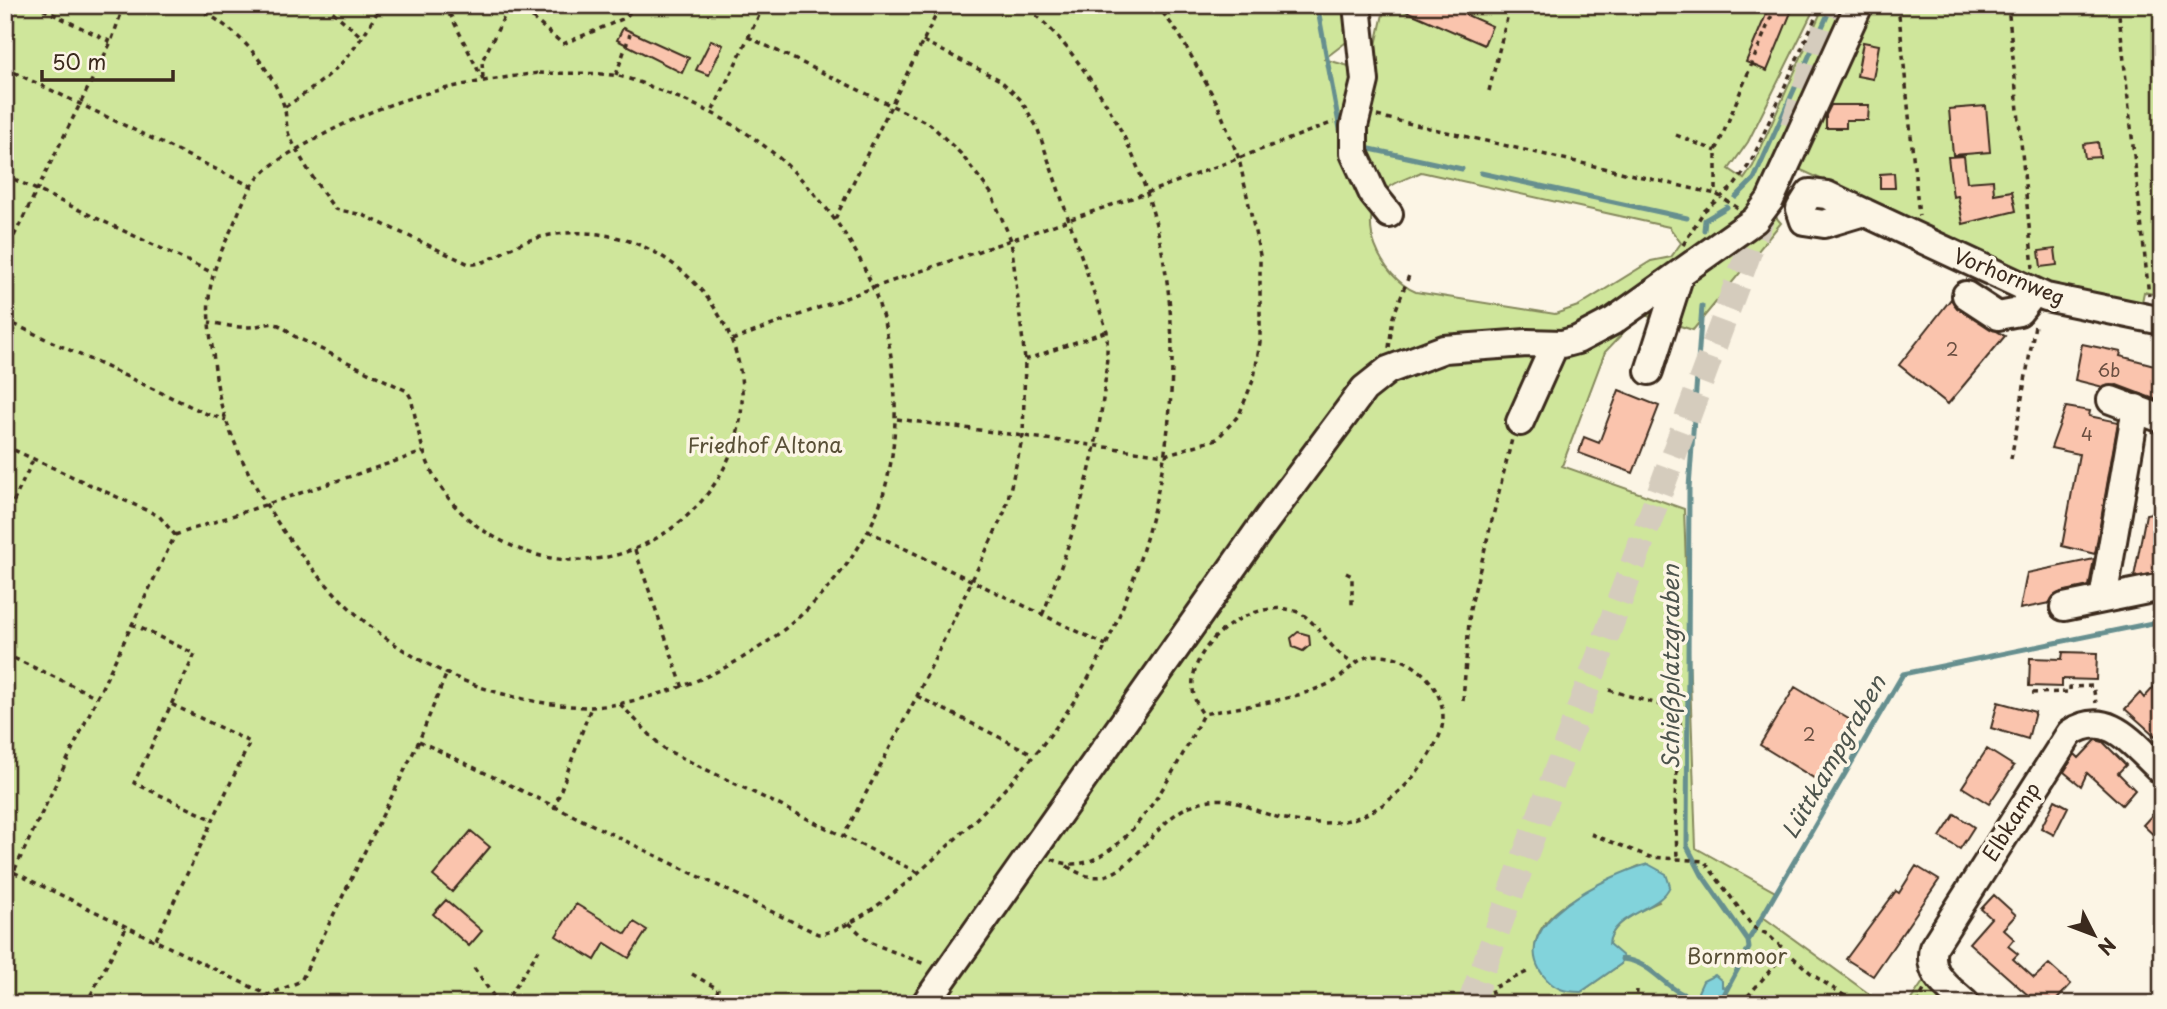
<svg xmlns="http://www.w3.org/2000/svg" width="2167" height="1009" viewBox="0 0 2167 1009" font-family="'Playpen Sans',sans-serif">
<rect width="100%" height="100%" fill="#fcf5e5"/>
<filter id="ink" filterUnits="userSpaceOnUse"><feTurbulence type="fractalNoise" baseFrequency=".0143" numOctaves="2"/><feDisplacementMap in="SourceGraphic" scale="14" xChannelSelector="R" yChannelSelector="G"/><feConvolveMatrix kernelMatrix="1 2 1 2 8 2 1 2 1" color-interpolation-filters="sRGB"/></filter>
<g filter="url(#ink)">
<path fill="#cfe69b" stroke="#85885c" stroke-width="2" fill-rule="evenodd" d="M5,5h1366l-1,19 -46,35 46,13 15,-67h431l-68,137 -19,27 15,10 9,-13 71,-161h20l-85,192 22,26 -88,107 -52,-16 -36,38 -43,114 122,43 12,339 81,45 -14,24 120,87h-1878zM1421,172l248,55 12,16 -10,14 -20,4 -73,45 -23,8 -139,-22c-34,-14 -65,-74 -29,-103 9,-8 24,-12 34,-17zM1639,866l20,36c-16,7 -49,21 -50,42l12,20 -40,28 -38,-17c-36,-57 58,-90 96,-109z
M1863,5h299v291l-18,-4 -2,10 -88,-17 -264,-120z
M1925,979l27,25h-44z"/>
<path fill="#82d3db" stroke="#668f8f" stroke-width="2" d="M1648,864l18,10 4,12c-10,25 -59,28 -61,58l14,12 -2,8 -40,28c-17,0 -27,-3 -38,-17 -39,-52 68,-101 105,-111z
M1715,975l7,6v6l6,1 -8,12 -7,-2 -3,4 -6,1 -6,-11 5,-11z"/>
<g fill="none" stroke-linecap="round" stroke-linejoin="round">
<path stroke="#668f8f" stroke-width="5" d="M1317,5l25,135
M1361,147l101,22
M1481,173l206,45
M1736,197l18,-18 78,-174
M1704,230l1,-10 22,-13
M1702,306l-13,182 -2,358 15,29 46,66 1,7 -30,56
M1748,941l155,-267 259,-53
M1622,959c33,2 50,42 76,37"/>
</g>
<path fill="#fac4ad" stroke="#3b2a1e" stroke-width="2" d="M1392,5h52l48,21 -8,19z
M1770,5h24l-27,66 -21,-9z
M623,28l66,30 -7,15 -65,-33z
M711,40l12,5 -14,30 -13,-5z
M1863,42l16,3 -6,34 -16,-3z
M1831,105h38l-1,15h-22v8h-20v-13z
M1986,106l4,46 -37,3 -4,-46z
M2098,142l2,15 -15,1 -2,-14z
M1964,156l3,26 26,-2 1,14 18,-3 4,20 -53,13 -5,-28 -5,1 -5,-40z
M1894,173l1,15h-15v-14z
M2055,249l2,16 -16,2 -2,-16z
M1951,299l6,9 48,28 -57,68 -49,-39z
M2082,344l39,8 -1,4 42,11v35l-45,-17 -14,2 -28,-7z
M1619,390l40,16 -26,67 -54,-20 5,-16 15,6z
M2066,407l24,4 -1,5 29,6 -23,132 -33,-8 17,-92 -28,-6z
M2162,511v61l-28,5 12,-63z
M2094,559l-5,27 -28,6 -12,11 -29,6 7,-36z
M1298,632l11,3 1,10 -7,6 -10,-4 -2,-9z
M2063,652l34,1 -1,27 -34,-1v8l-33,-1 1,-28 32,1z
M2162,678v64l-37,-33 15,-16 4,5z
M1795,687l62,37 -35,59 -62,-38z
M1998,702l37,10 -7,27 -37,-11z
M2096,740l7,2 23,23 -8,8 17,17 -13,15 -35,-32 -6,13 -17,-14 11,-18 4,4z
M1987,749l27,17 -25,38 -27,-17z
M2055,800l13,7 -14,28 -13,-7z
M2162,804v39l-19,-18z
M1955,814l19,13 -14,22 -20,-12z
M471,831l19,16 -38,45 -19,-16z
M1916,866l23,14 -66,96 -27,-17 50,-68 3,2z
M1994,895l22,20 -13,14 11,10 -6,7 10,8 -5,5 21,19 15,-14 22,20 -18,20h-15l-69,-61 22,-25 -10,-9z
M446,900l36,31 -13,15 -36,-32z
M576,904l50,30 8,-12 13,8 -18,28 -24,-15 -10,17 -39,-24z"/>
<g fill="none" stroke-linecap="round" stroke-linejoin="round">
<path stroke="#d5ccbd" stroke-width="26" stroke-dasharray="26 13" stroke-linecap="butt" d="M1793,127l39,-122
M1470,1004l297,-801"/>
<g stroke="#3b2a1e" stroke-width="32">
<path id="minor" d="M1357,5l8,76 -11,45v27l19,41 16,20
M1864,212l-40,12 -20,-3 -4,-12 10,-16 17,2 219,102 116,24
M1966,295l32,21 21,-4 16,-20
M1649,371l31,-97
M2111,400l51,19
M1520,422l35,-78
M2103,599l33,-191
M2064,607l98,-20
M925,1004l334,-474 105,-141 24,-19 56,-21 83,-6 35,1 15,-4 36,-19 142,-101 15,-20 89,-195
M1966,1004c-18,-17 -39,-29 -33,-56l137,-215c39,-26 64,13 92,38"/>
</g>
<path stroke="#3b2a1e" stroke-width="3.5" stroke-dasharray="5 5" stroke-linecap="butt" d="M34,5l77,37
M187,5c43,15 81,56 96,98 4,10 2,21 6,32 12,25 29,52 46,74l28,6 106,49c17,1 32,-12 48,-19 27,-12 59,-15 88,-10 48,8 89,38 114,80 84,139 -77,303 -219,225 -30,-15 -55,-40 -69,-70 -11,-23 -14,-47 -20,-72l-4,-7 -113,-55c-24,-22 -25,-8 -51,-9 -11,0 -23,-3 -34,-5
M325,5l38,33
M431,5l20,11 32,64
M517,5l46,39 62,-26 11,-13
M1499,5l10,5
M1898,5l21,211
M2008,5l25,263
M2118,5l31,291
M748,37l182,87 31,30 30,39 20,47 14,120 -2,76 -18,75 -88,185 -73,139
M923,41l77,39 21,20 16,27 70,204c3,85 -31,204 -64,282
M5,68l246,118
M539,73c24,1 49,-1 73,2 16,2 34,10 49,16 78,29 131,67 179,136 33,47 49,97 54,155 4,50 -2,105 -27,151 -47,83 -128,140 -219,164 -20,5 -40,10 -61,10 -98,-4 -191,-46 -257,-119 -48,-51 -85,-110 -107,-177 -7,-22 -8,-48 -12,-71 -7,-46 1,-70 20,-110 7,-15 13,-33 23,-47 14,-19 38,-31 58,-42 77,-44 140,-57 227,-68z
M616,75l14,-41
M483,78l-1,-17 28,-56
M1489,91l20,-81 6,-5
M285,107c48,-31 69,-51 96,-102
M713,110l51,-105
M1377,116l339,78
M1676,135l40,16
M5,175l206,97
M1738,208l-22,-14v-43l60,-146
M835,219l106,-214
M1683,245l21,-34 30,-25 17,-24 70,-157
M5,254l106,-212 13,-37
M5,320l202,94 19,6
M732,340l143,-53 274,-95 185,-70
M1389,348l4,-31 17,-44
M1025,360l82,-29
M897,419l268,36 52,-16 22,-24 15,-37 6,-36v-87l-21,-96 -22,-56 -38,-69 -22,-29
M5,446l154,70 16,19 -170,355
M2011,459l24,-134
M5,520l28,-60
M868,531l238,114
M175,535l248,-83
M635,550l48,138
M1346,573l6,3v31
M132,624l63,30 -61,129 80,37
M5,654l92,43
M1609,690l62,18 9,15 -5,76 2,59
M2032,693l38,-1v-5l23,-1 3,17
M917,696l116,58
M1463,700l7,-91 42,-170
M620,704l44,45 255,124
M419,741l399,193c38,-3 103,-63 132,-90 60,-56 121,-125 157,-201 80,-170 97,-394 -11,-555 -20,-30 -43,-62 -74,-83
M554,809l37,-102
M1591,834l59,23 54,4 49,66 14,7 46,41 44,29
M1052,859c65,32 129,-99 151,-145 -39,-51 42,-122 95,-102 19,8 31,39 55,51
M1067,866c57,40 78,-42 123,-60 36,-15 48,-1 80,9 28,9 67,12 94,0 32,-14 58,-44 73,-74 23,-44 -25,-93 -67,-85 -17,4 -24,20 -39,27 -39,18 -87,23 -128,31
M5,868l263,127 33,-14 118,-240 27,-66
M849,923l20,19 58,23
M156,939l94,-197 -79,-38
M474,968l25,36
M692,974l26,15 -4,15
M86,1004l41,-78
M504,1004l35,-54
M1495,1004l-4,-15 40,-19
M1636,1004l1,-14
M1741,1004l45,-52
M1917,1004l7,-14"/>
<use href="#minor" stroke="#fcf5e5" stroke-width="26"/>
</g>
</g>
<g text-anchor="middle" stroke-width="7" stroke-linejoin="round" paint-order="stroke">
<g font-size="18" fill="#6b5042">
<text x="1952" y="356">2</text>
<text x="2109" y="377">6b</text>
<text x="2087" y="441">4</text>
<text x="1809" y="741">2</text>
</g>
<g font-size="21" fill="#3b2a1e" stroke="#fcf5e5">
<text transform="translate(2009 277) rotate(22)" y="7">Vorhornweg</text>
<text transform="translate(2012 822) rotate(-58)" y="7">Elbkamp</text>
</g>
<g font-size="21" fill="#595037" stroke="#fcf5e5">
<text x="765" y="453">Friedhof Altona</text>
<text x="1737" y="964">Bornmoor</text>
</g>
<g font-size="23" font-style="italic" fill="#4d544d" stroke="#fcf5e5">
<text transform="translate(1671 667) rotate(-90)" y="8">Schießplatzgraben</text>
<text transform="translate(1834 757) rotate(-60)" y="8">Lüttkampgraben</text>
</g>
</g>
<rect width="2167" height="1009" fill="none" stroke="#fcf5e5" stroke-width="28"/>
<rect x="14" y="14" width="2139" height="981" fill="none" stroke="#3b2a1e" stroke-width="2.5" filter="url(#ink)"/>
<g transform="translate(2094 935) rotate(132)" stroke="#fcf5e5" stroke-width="5" paint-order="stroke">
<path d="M0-5L12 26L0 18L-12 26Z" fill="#3b2a1e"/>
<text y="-10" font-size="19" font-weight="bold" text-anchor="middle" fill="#3b2a1e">N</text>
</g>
<path d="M42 70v10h131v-10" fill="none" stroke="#3b2a1e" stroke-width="3.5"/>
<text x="52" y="70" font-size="21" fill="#3b2a1e" stroke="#fcf5e5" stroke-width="5" paint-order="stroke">50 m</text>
</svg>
